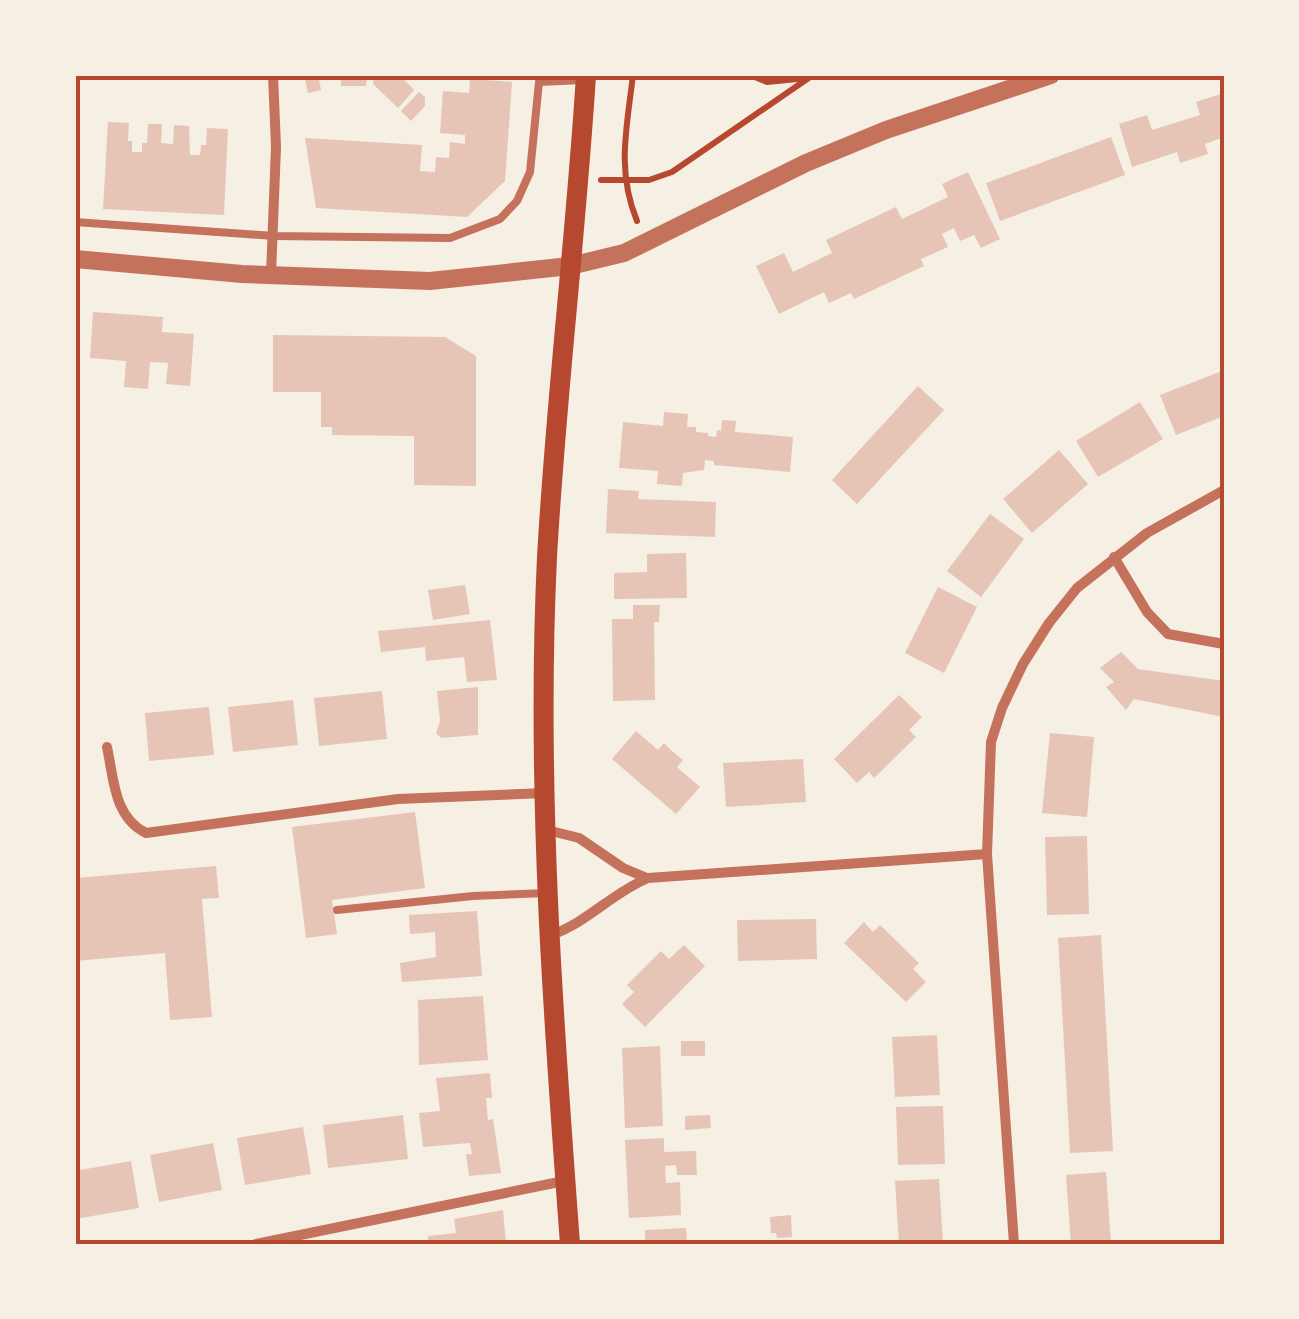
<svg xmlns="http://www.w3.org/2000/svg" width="1299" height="1319" viewBox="0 0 1299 1319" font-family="'PT Sans',sans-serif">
<rect width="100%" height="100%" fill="#f6efe4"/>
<path fill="#e6c5b7" d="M304,75h14l3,15 -13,3z
M341,75h26l-1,11h-25z
M374,75h26l14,15 -16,18 -25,-24z
M470,79l42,3 -7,99 -38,36 -151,-9 -11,-70 117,7 -2,26 15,1 1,-15 13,1 1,-16 15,2v-9l-25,-2 3,-42 26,2z
M419,92l6,5v9l-14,15 -10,-10z
M1224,93v44l-19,7 3,10 -28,9 -3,-11 -45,15 -13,-43 28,-9 5,15 48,-15 -4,-13z
M108,122l21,1 -1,18h4v11h10v-9h5l1,-19h14l-1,19 12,1 1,-19 15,1 1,29h10l1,-10h5l1,-17 21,1 -4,86 -121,-6z
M1111,137l14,38 -125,46 -14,-38z
M968,172l32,67 -19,9 -7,-13 -14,6 -6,-13 -12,6 6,13 -27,12 3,7 -70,33 -3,-6 -22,10 -5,-11 -45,22 -23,-48 28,-13 9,19 39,-19 -6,-13 70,-33 6,12 46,-22 -6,-13z
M93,312l70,5 -1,15 32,2 -4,52 -24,-2 2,-21 -18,-1 -2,27 -24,-2 2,-26 -36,-3z
M273,335l172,2 31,19v130l-62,-1v-49l-82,-1v-8h-11v-35h-48z
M1222,371l2,45 -48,19 -16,-40z
M918,386l26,24 -87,94 -25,-24z
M1140,402l23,37 -65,38 -22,-36z
M664,412l24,2 -1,13h9v5l12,1v3l8,1 1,-7 4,1 1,-11 14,1 -1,11 58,5 -3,35 -76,-7v-4l-9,-1 -1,10 -21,3 -1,13 -25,-2 1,-13 -39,-3 4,-46 40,4z
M1059,450l29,34 -56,49 -29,-34z
M608,489l31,2 -1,8 78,3 -1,35 -109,-4z
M990,514l34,25 -43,58 -34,-26z
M686,553l1,45 -73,1v-26l33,-1v-18z
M465,585l5,29 -37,6 -5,-30z
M938,587l39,20 -33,66 -39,-20z
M633,605h27l-1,17h-5l1,78 -42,1 -1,-82h21z
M490,620l7,60 -30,2 -3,-25 -38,4 -1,-14 -44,5 -3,-21z
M1121,652l17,17 86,12v36l-90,-18 -8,11 -20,-23 8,-5 -14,-14z
M478,687v48l-37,3 -5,-5 4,-12 -3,-30z
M382,691l5,48 -68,7 -5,-48z
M899,695l23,22 -13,13 7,7 -42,41 -5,-6 -12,11 -23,-24z
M293,700l5,45 -65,7 -5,-45z
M209,707l5,48 -65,6 -4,-48z
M636,731l22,19 6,-7 8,8 11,9 -6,7 23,20 -24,27 -64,-55z
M1050,733l44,4 -7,80 -45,-4z
M803,759l3,43 -80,5 -3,-44z
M415,812l10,76 -93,12 5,34 -31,4 -14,-111z
M1087,836l2,78 -42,1 -2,-78z
M216,866l3,32 -17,1 10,118 -42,3 -5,-67 -90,8v-83z
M477,911l5,65 -80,6 -2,-19 36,-6 -1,-25 -25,2 -1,-19z
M816,919l1,40 -79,2 -1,-41z
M864,922l9,10 7,-7 39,38 -6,6 13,13 -20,20 -62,-59z
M1101,935l12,216 -43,2 -12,-215z
M684,945l21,21 -60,61 -23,-23 12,-12 -7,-7 34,-34 8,8z
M483,996l5,64 -69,5 -1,-65z
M937,1035l3,60 -45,2 -3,-60z
M681,1041h24v15h-24z
M660,1046l3,80 -38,2 -3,-80z
M490,1073l2,25h-6l2,22 5,-1 8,54 -32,3 -3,-22h6l-2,-11 -47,4 -4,-34 21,-2 -4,-33z
M943,1106l2,58 -47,1 -2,-58z
M403,1115l5,44 -80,9 -5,-43z
M710,1115l1,13 -26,2v-14z
M303,1127l8,47 -66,11 -8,-47z
M664,1138v14l32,-1 1,24h-20l-1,-10 -11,1 1,17 14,-1 1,33 -52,3 -4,-78z
M213,1143l9,47 -63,12 -9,-47z
M131,1161l8,47 -64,11v-48z
M1106,1172l5,72h-40l-5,-69z
M939,1179l4,65h-44l-4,-63z
M503,1210l3,34h-78v-8l28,-3 -2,-14z
M791,1215l1,22 -15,1 -1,-5h-5l-1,-16z
M686,1228l1,16h-42v-14z"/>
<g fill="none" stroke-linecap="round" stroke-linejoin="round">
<path stroke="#b5482f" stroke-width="6" d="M633,75c-6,52 -17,95 4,146
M750,75l17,7 40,-4
M601,180h48l23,-8 141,-97"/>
<path stroke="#c5725c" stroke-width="8" d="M75,222l199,14 176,2 50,-19 17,-18 13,-29 9,-90 44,-2
M337,910l136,-14 74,-3"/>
<path stroke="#c5725c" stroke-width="10" d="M271,275l5,-128 -3,-72
M1114,557l33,55 21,22 56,10
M107,747c7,33 7,70 39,86l252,-34 147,-6
M547,830l32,8 44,30 24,10
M551,935c37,-13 61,-42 97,-57l339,-24
M256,1244l308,-63
M1014,1244l-27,-390 4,-112 11,-34 21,-44 26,-41 28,-35 70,-55 77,-43"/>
<path stroke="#c5725c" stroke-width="18" d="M75,259l167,15 188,7 140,-15 54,-13 182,-90 80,-33 165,-55"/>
<path stroke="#b5482f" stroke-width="20" d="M570,1244c-17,-228 -34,-458 -23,-687 9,-161 29,-321 39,-482"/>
</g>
<rect width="1299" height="1319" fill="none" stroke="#f6efe4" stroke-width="155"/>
<rect x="78" y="78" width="1144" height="1164" fill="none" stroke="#b5482f" stroke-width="4"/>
</svg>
